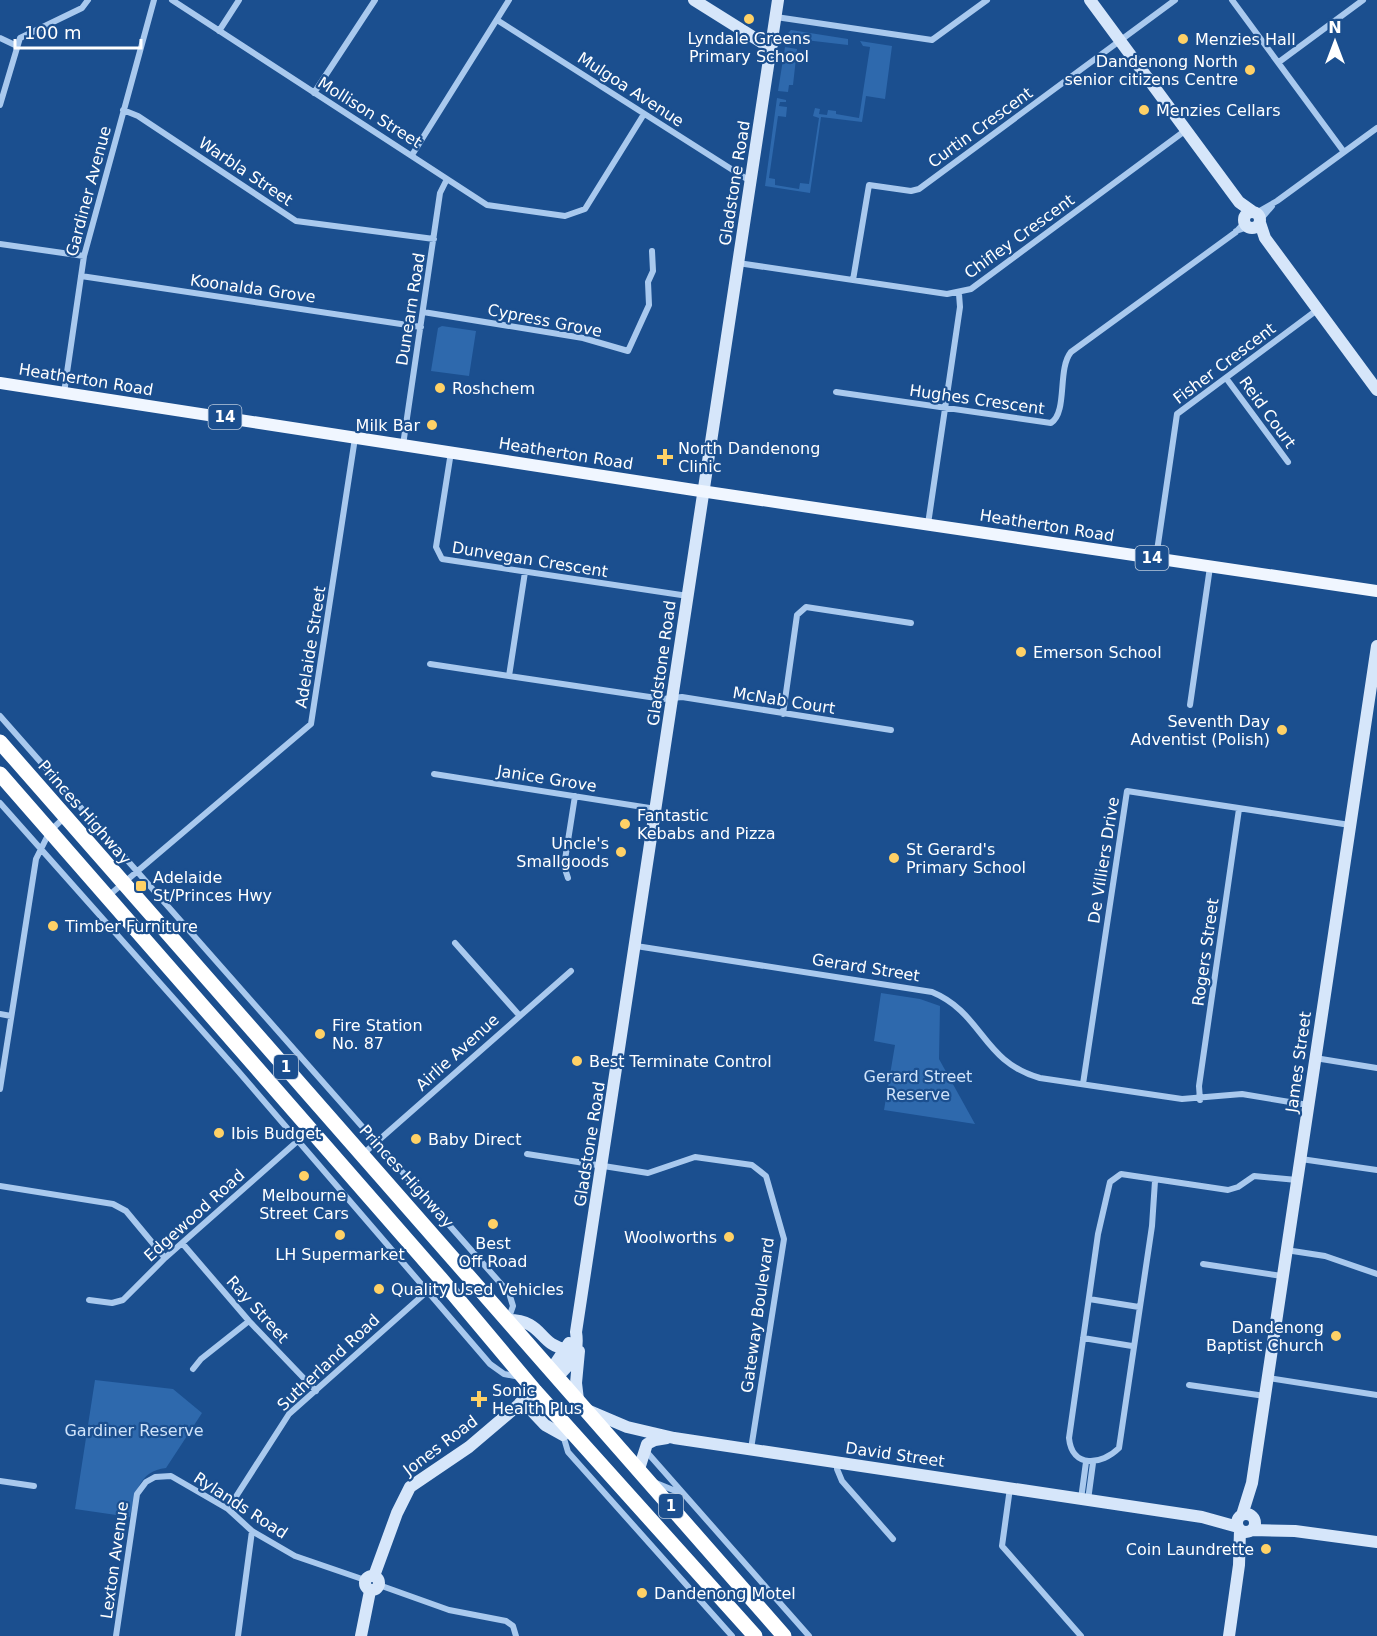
<svg xmlns="http://www.w3.org/2000/svg" width="1377" height="1636" viewBox="0 0 1377 1636" font-family="'DejaVu Sans',sans-serif">
<rect width="100%" height="100%" fill="#1b4f8f"/>
<path fill="#2e69ad" d="M791,30l57,9v6l-43,-5 -5,5 -15,-2 2,-9z
M860,41l32,5 -7,53 -19,-3 -4,26 -41,-5 -11,76 -45,-7 12,-88 9,2v2h-6l-1,4 8,1 -1,10 -8,-1 -9,62 6,1v6l24,4 1,-6 9,1 10,-66 -6,-2 2,-8 5,1 -1,5 8,1 1,-5 8,1v3l23,4 11,-71 -7,-1z
M785,47l12,2 -4,36h-4l-1,7 -10,-1z
M442,326l34,5 -7,45 -38,-5 7,-43z
M881,993l39,6 20,7 -1,53 36,65 -91,-14 11,-65 -21,-4z
M95,1380l78,9 29,24 -36,55c-27,3 -31,25 -36,49l-55,-8z"/>
<g fill="none" stroke-linecap="round" stroke-linejoin="round">
<path stroke="#a9c9ee" stroke-width="6" d="M172,0l315,205 78,11 20,-7 59,-95
M1232,0l112,152
M776,17l156,23 55,-40
M497,20l253,161
M219,31l20,-31
M0,38l17,8
M1279,62l84,-62
M314,93l61,-93
M0,105l20,-67 62,-30 6,-8
M123,110l15,6 158,105 138,18
M412,155l97,-155
M1256,213l21,-12 100,-73
M1260,220l12,-14
M1236,231l12,-4
M0,244l84,12
M738,263l209,31 24,-5 215,-159
M81,276l340,51
M853,280l16,-95 42,6 8,-2 256,-189
M423,312l160,26 45,13 21,-46 -1,-23 5,-11 -1,-20
M1226,378l62,84
M836,392l215,31c17,-11 6,-54 20,-71l165,-120 8,-9
M64,393l20,-137 70,-256
M403,445l37,-252 7,-14
M451,452l-15,95 6,12 246,37
M928,524l32,-217 -1,-13
M1156,558l21,-144 140,-104
M525,572l-16,104 154,23 19,-2 209,33
M430,664l79,12
M1190,705l20,-138
M783,714l14,-99 9,-8 105,16
M0,716l509,577 4,13 -5,14
M434,774l222,35
M0,803l238,268 252,293 14,10 16,3
M568,878l-4,-12 11,-70
M107,897l204,-173 44,-286
M455,943l64,72
M636,946l296,46c51,21 50,70 108,86l142,21 60,-5 66,11
M0,1014l11,2
M1315,1058l62,10
M1083,1084l44,-293 223,34
M0,1089l36,-230 14,-28 15,-14
M1200,1100l-1,-14 40,-277
M363,1154l208,-183
M527,1154l121,19 47,-16 57,8 14,11 18,63 -33,210
M1301,1159l76,11
M1155,1181l-3,45 -33,222c-17,17 -47,21 -50,-10l29,-204 12,-52 11,-8 107,16 10,-3 16,-11 43,4
M0,1186l113,18 13,7 39,47
M182,1243l67,78 67,70
M1286,1250l39,6 52,18
M1203,1264l79,12
M1089,1299l50,8
M89,1300l23,3 11,-3 42,-42 145,-128
M1083,1338l49,8
M193,1369l8,-10 48,-38
M1268,1378l109,17
M1189,1385l76,11
M563,1435l5,17 164,184
M645,1450l164,186
M837,1462v7l5,12 51,58
M0,1481l34,5
M656,1483l27,11
M1010,1488l-8,58 79,90
M1081,1499l5,-37
M1088,1500l5,-37
M228,1509l61,-95 151,-134
M379,1585l70,25 57,11 7,5 3,10
M116,1636l21,-142 9,-12 9,-5 16,-1 57,33 24,22 43,25 70,24
M238,1636l14,-105"/>
<path stroke="#d6e6fa" stroke-width="12" d="M694,0l67,42 11,3
M1090,0l149,202 14,10
M1244 220a8 8 0 1 1 16 0a8 8 0 1 1-16 0Z
M1260,223l5,15 112,152
M508,1320c36,0 30,25 58,29
M551,1370l18,-27
M557,1376c16,-12 22,-25 19,-44l202,-1332
M578,1400l-2,-17 3,-32
M520,1403l9,5 16,17 18,10 6,-5
M587,1410l40,17 47,11 528,79 36,10
M639,1469l8,-25 8,-4 12,-2
M1237 1523a9 9 0 1 1 18 0a9 9 0 1 1-18 0Z
M1242,1515l10,-32 125,-837
M1252,1530l43,1 82,11
M365 1583a7 7 0 1 1 14 0a7 7 0 1 1-14 0Z
M374,1576l23,-63 13,-26 59,-40 66,-56
M361,1636l9,-45
M1229,1636l10,-71 1,-35"/>
<path stroke="#f0f6ff" stroke-width="12" d="M0,383l694,107 683,101"/>
<path stroke="#fff" stroke-width="15" d="M0,742l784,894
M0,774l441,505 94,112 220,245"/>
</g>
<g fill="#ffd166" stroke="#1b4f8f" stroke-width="2">
<circle cx="749" cy="19" r="6"/>
<circle cx="1183" cy="39" r="6"/>
<circle cx="1250" cy="70" r="6"/>
<circle cx="1144" cy="110" r="6"/>
<circle cx="440" cy="388" r="6"/>
<circle cx="432" cy="425" r="6"/>
<path d="M662 448h6v6h6v6h-6v6h-6v-6h-6v-6h6z"/>
<circle cx="1021" cy="652" r="6"/>
<circle cx="1282" cy="730" r="6"/>
<circle cx="625" cy="824" r="6"/>
<circle cx="621" cy="852" r="6"/>
<circle cx="894" cy="858" r="6"/>
<rect x="135" y="880" width="12" height="12" rx="3"/>
<circle cx="53" cy="926" r="6"/>
<circle cx="320" cy="1034" r="6"/>
<circle cx="577" cy="1061" r="6"/>
<circle cx="219" cy="1133" r="6"/>
<circle cx="416" cy="1139" r="6"/>
<circle cx="304" cy="1176" r="6"/>
<circle cx="493" cy="1224" r="6"/>
<circle cx="340" cy="1235" r="6"/>
<circle cx="729" cy="1237" r="6"/>
<circle cx="379" cy="1289" r="6"/>
<circle cx="1336" cy="1336" r="6"/>
<path d="M476 1390h6v6h6v6h-6v6h-6v-6h-6v-6h6z"/>
<circle cx="1266" cy="1549" r="6"/>
<circle cx="642" cy="1593" r="6"/>
</g>
<g text-anchor="middle" stroke-width="4.5" stroke-linejoin="round" paint-order="stroke">
<g fill="#1b4f8f" stroke="#bbcadd" stroke-width="1.5">
<rect x="208.5" y="405" width="33" height="24" rx="4.5"/>
<rect x="1135.5" y="546" width="33" height="24" rx="4.5"/>
<rect x="274" y="1055" width="24" height="24" rx="4.5"/>
<rect x="659" y="1494" width="24" height="24" rx="4.5"/>
</g>
<g font-size="15" font-weight="bold" fill="#fff">
<text x="225" y="422">14</text>
<text x="1152" y="563">14</text>
<text x="286" y="1072">1</text>
<text x="671" y="1511">1</text>
</g>
<g font-size="16" fill="#fff" stroke="#1b4f8f" text-anchor="start">
<text x="749" y="44" text-anchor="middle">Lyndale Greens<tspan x="749" dy="18">Primary School</tspan></text>
<text x="1195" y="45">Menzies Hall</text>
<text x="1238" y="67" text-anchor="end">Dandenong North<tspan x="1238" dy="18">senior citizens Centre</tspan></text>
<text x="1156" y="116">Menzies Cellars</text>
<text x="452" y="394">Roshchem</text>
<text x="420" y="431" text-anchor="end">Milk Bar</text>
<text x="678" y="454">North Dandenong<tspan x="678" dy="18">Clinic</tspan></text>
<text x="1033" y="658">Emerson School</text>
<text x="1270" y="727" text-anchor="end">Seventh Day<tspan x="1270" dy="18">Adventist (Polish)</tspan></text>
<text x="637" y="821">Fantastic<tspan x="637" dy="18">Kebabs and Pizza</tspan></text>
<text x="609" y="849" text-anchor="end">Uncle's<tspan x="609" dy="18">Smallgoods</tspan></text>
<text x="906" y="855">St Gerard's<tspan x="906" dy="18">Primary School</tspan></text>
<text x="153" y="883">Adelaide<tspan x="153" dy="18">St/Princes Hwy</tspan></text>
<text x="65" y="932">Timber Furniture</text>
<text x="332" y="1031">Fire Station<tspan x="332" dy="18">No. 87</tspan></text>
<text x="589" y="1067">Best Terminate Control</text>
<text x="231" y="1139">Ibis Budget</text>
<text x="428" y="1145">Baby Direct</text>
<text x="304" y="1201" text-anchor="middle">Melbourne<tspan x="304" dy="18">Street Cars</tspan></text>
<text x="717" y="1243" text-anchor="end">Woolworths</text>
<text x="493" y="1249" text-anchor="middle">Best<tspan x="493" dy="18">Off Road</tspan></text>
<text x="340" y="1260" text-anchor="middle">LH Supermarket</text>
<text x="391" y="1295">Quality Used Vehicles</text>
<text x="1324" y="1333" text-anchor="end">Dandenong<tspan x="1324" dy="18">Baptist Church</tspan></text>
<text x="492" y="1396">Sonic<tspan x="492" dy="18">Health Plus</tspan></text>
<text x="1254" y="1555" text-anchor="end">Coin Laundrette</text>
<text x="654" y="1599">Dandenong Motel</text>
</g>
<g font-size="16" fill="#fff" stroke="#1b4f8f">
<text transform="translate(631 89) rotate(33)" y="6">Mulgoa Avenue</text>
<text transform="translate(370 112) rotate(32)" y="6">Mollison Street</text>
<text transform="translate(980 127) rotate(-36)" y="6">Curtin Crescent</text>
<text transform="translate(246 171) rotate(34)" y="6">Warbla Street</text>
<text transform="translate(734 183) rotate(-81)" y="6">Gladstone Road</text>
<text transform="translate(88 191) rotate(-75)" y="6">Gardiner Avenue</text>
<text transform="translate(1019 236) rotate(-36)" y="6">Chifley Crescent</text>
<text transform="translate(253 288) rotate(8)" y="6">Koonalda Grove</text>
<text transform="translate(410 309) rotate(-81)" y="6">Dunearn Road</text>
<text transform="translate(545 320) rotate(11)" y="6">Cypress Grove</text>
<text transform="translate(1224 363) rotate(-37)" y="6">Fisher Crescent</text>
<text transform="translate(86 379) rotate(9)" y="6">Heatherton Road</text>
<text transform="translate(977 399) rotate(8)" y="6">Hughes Crescent</text>
<text transform="translate(1268 412) rotate(54)" y="6">Reid Court</text>
<text transform="translate(566 453) rotate(9)" y="6">Heatherton Road</text>
<text transform="translate(1047 525) rotate(9)" y="6">Heatherton Road</text>
<text transform="translate(530 559) rotate(9)" y="6">Dunvegan Crescent</text>
<text transform="translate(310 647) rotate(-81)" y="6">Adelaide Street</text>
<text transform="translate(661 663) rotate(-82)" y="6">Gladstone Road</text>
<text transform="translate(784 700) rotate(9)" y="6">McNab Court</text>
<text transform="translate(547 778) rotate(9)" y="6">Janice Grove</text>
<text transform="translate(85 812) rotate(49)" y="6">Princes Highway</text>
<text transform="translate(1103 860) rotate(-81)" y="6">De Villiers Drive</text>
<text transform="translate(1205 952) rotate(-82)" y="6">Rogers Street</text>
<text transform="translate(866 967) rotate(9)" y="6">Gerard Street</text>
<text transform="translate(457 1052) rotate(-42)" y="6">Airlie Avenue</text>
<text transform="translate(1298 1062) rotate(-82)" y="6">James Street</text>
<text transform="translate(589 1144) rotate(-81)" y="6">Gladstone Road</text>
<text transform="translate(407 1176) rotate(48)" y="6">Princes Highway</text>
<text transform="translate(194 1215) rotate(-42)" y="6">Edgewood Road</text>
<text transform="translate(258 1309) rotate(48)" y="6">Ray Street</text>
<text transform="translate(757 1315) rotate(-82)" y="6">Gateway Boulevard</text>
<text transform="translate(328 1362) rotate(-43)" y="6">Sutherland Road</text>
<text transform="translate(440 1445) rotate(-37)" y="6">Jones Road</text>
<text transform="translate(895 1454) rotate(8)" y="6">David Street</text>
<text transform="translate(241 1505) rotate(33)" y="6">Rylands Road</text>
<text transform="translate(114 1560) rotate(-82)" y="6">Lexton Avenue</text>
</g>
<g font-size="16" fill="#cfe3fa" stroke="#1b4f8f">
<text x="918" y="1082">Gerard Street<tspan x="918" dy="18">Reserve</tspan></text>
<text x="134" y="1436">Gardiner Reserve</text>
</g>
</g>
<g transform="translate(1335 42)" stroke="#1b4f8f" stroke-width="4.5" paint-order="stroke">
<path d="M0-4.5L10 22L0 15L-10 22Z" fill="#ffffff"/>
<text y="-9" font-size="16" font-weight="bold" text-anchor="middle" fill="#ffffff">N</text>
</g>
<path d="M15 39v9h126v-9" fill="none" stroke="#ffffff" stroke-width="3"/>
<text x="24" y="39" font-size="18" fill="#ffffff" stroke="#1b4f8f" stroke-width="4.5" paint-order="stroke">100 m</text>
</svg>
